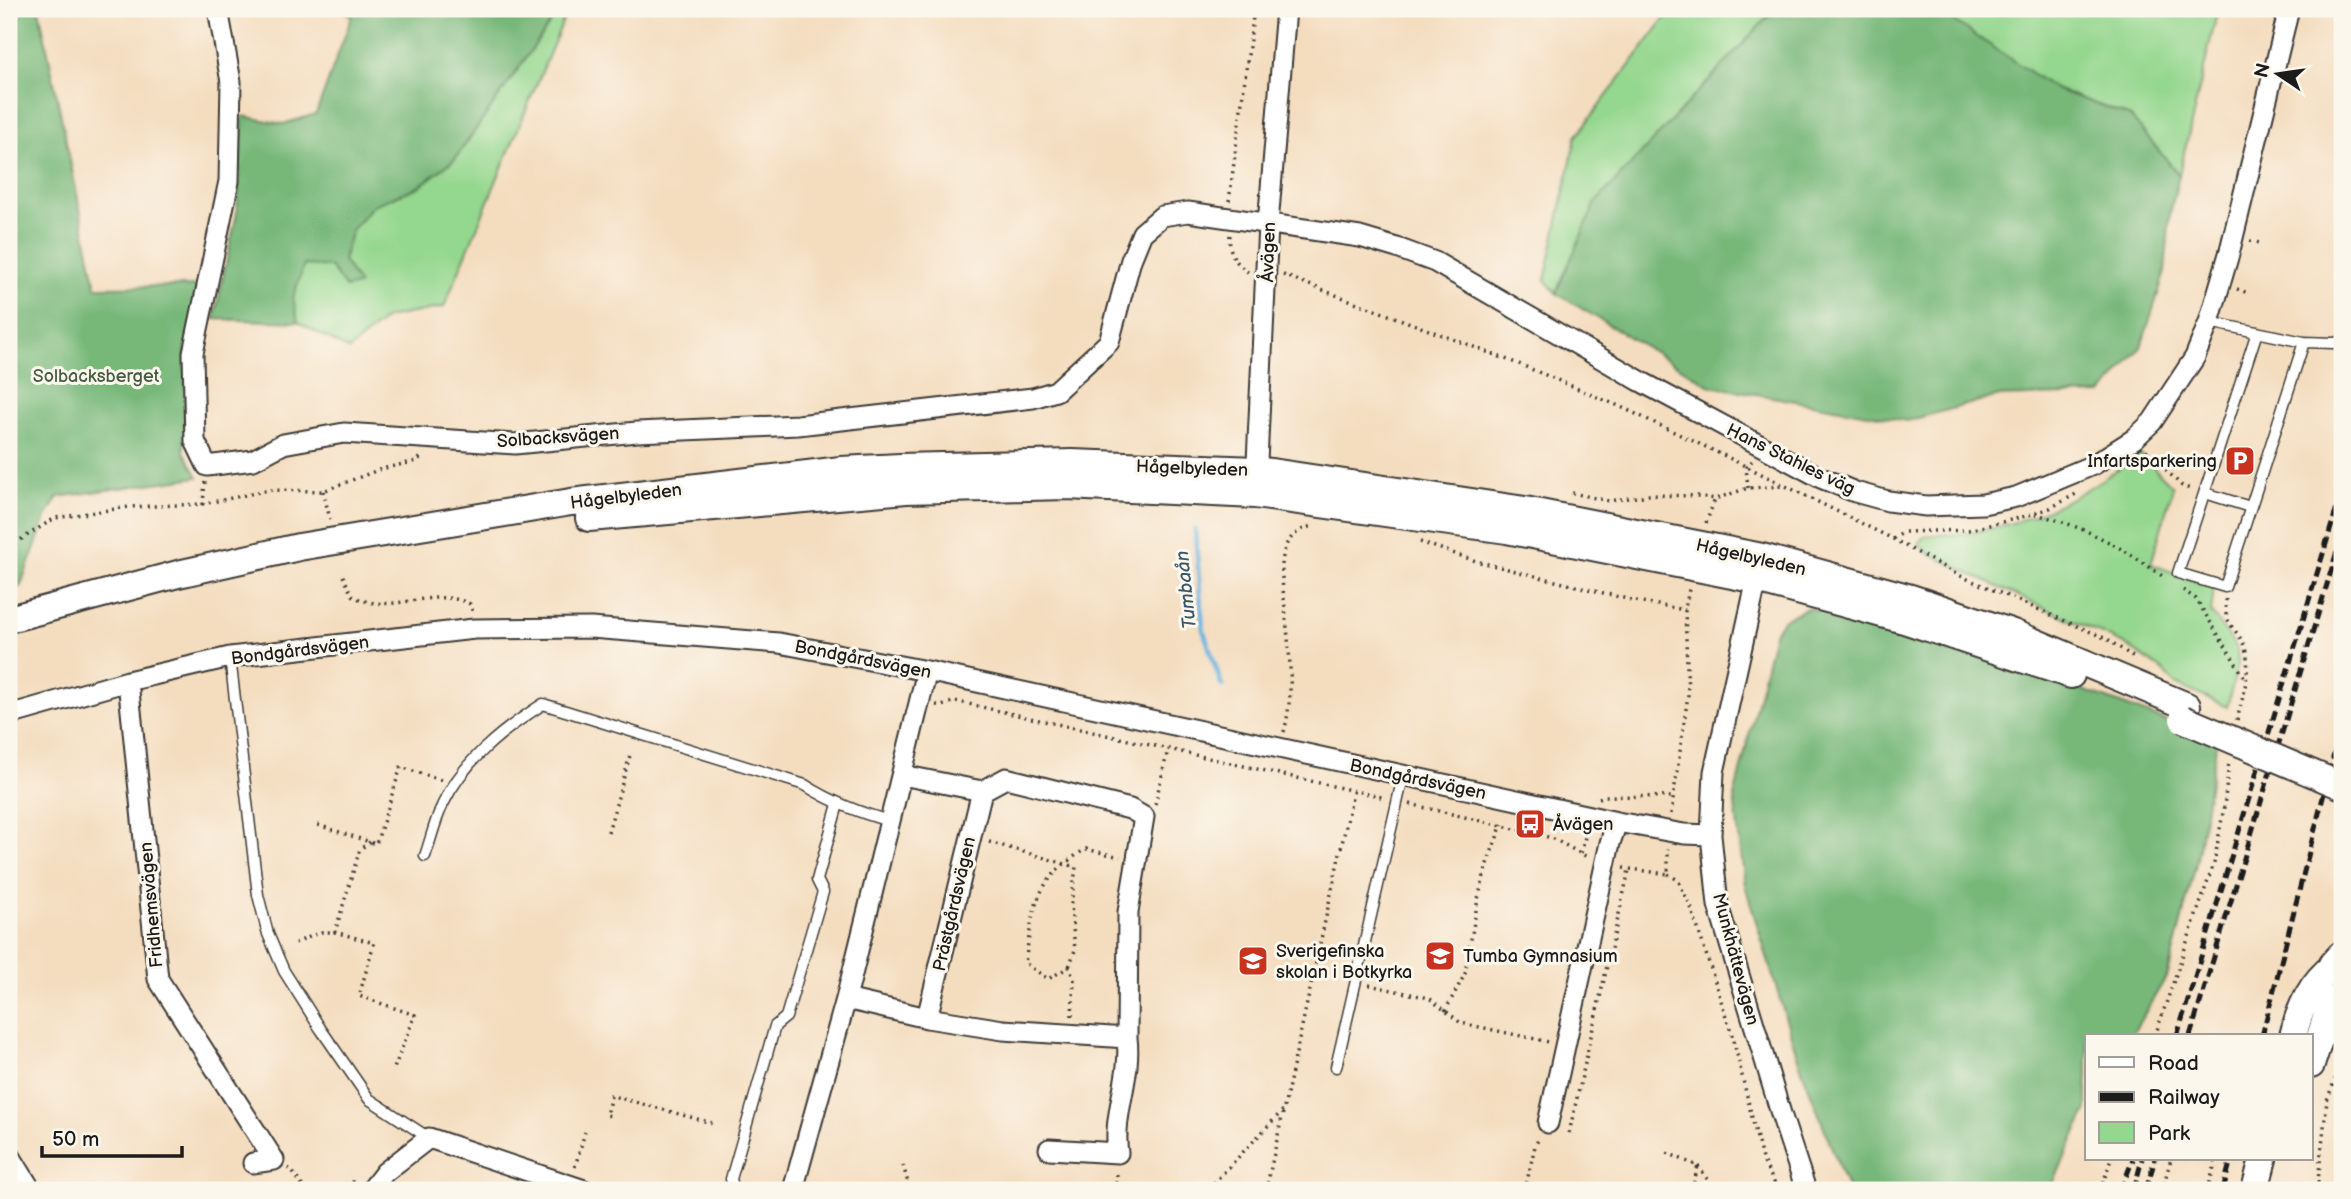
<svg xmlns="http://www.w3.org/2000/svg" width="2351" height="1199" viewBox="0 0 2351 1199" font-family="'Balsamiq Sans',sans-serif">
<rect width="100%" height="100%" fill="#fbf7ec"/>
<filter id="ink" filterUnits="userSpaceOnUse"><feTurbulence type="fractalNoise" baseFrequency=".0143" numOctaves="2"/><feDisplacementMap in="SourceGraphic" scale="14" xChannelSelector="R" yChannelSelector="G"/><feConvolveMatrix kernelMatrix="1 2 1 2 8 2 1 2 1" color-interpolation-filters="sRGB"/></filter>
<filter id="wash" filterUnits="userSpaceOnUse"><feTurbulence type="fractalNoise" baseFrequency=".00686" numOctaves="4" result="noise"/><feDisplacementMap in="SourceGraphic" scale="28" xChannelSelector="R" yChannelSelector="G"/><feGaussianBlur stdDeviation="1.57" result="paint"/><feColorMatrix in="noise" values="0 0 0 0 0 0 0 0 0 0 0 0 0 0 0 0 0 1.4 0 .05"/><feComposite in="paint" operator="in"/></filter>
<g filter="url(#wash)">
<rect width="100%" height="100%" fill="#f4ddbf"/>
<path fill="#94d78e" stroke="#587a55" stroke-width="2" d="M560,9h8l-124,298 -58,11 -37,32 -51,-28 -5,-24 10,-33 27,1 16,21 13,-2 -16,-25 9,-30 21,-25 45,-18 37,-28z
M1672,9h103l-178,193 -41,91 -11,-13 31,-143z
M1941,9h277l-39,166 -48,-58 -76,-28 -104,-70z
M2140,454l33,33 -22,77 63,24 -3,25 26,35 1,16 -11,43 -52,-23 -14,-15 -37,-25 -150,-68 -46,-23 -9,-9 6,-8c14,-3 29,0 43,-3 71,-11 115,-39 172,-79z"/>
<path fill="#77b879" stroke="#4a6a4a" stroke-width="2" d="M9,9h30l57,278 104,-1 -14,59 -2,106 14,26 -140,20 -11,18 -27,72 -11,3z
M340,9h220l-105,150 -37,28 -45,18 -21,25 -9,30 16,25 -13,3 -16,-21 -26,-2 -11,33 5,24 -84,-3 23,-106 6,-97 40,8 33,-10 36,-98z
M1775,9h166l10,10 104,70 76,28 48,58 -9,39 -5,58 -24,75 -39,47 -107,3 -88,24 -196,-35 -155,-93 40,-91z
M1807,608c141,26 276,83 410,132l-20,120 -29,114 -37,62h-44v73l-37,81h-202l-48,-125 -55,-180 -11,-88 40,-164 10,-14z"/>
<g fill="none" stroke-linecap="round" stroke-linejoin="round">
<path stroke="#68b2e0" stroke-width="5" d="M1195,530l8,99 19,57"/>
</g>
</g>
<g filter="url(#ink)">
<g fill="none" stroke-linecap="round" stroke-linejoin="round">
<g stroke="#3c3934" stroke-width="13">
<path id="service" d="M2209,322l95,20 30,1 8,-2
M2257,332l-79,241 47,14 79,-245
M2205,493l45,14
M230,657l28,238 10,39 16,37 36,57 49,71 60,39
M425,856c6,-17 10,-36 18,-52 21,-44 60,-74 100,-100l262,81c27,17 54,28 85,36
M1336,1067l67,-290
M2258,1181l15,9
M734,1190l-3,-11 44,-153 11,-9 37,-125 -6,-12 21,-76"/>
</g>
<g stroke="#3c3934" stroke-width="23">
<path id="minor" d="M218,9l13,73 -2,99 -36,172 2,88 12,25 46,-6 30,-16 61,-11 171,11 122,-12 161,-7 235,-27 23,-7 53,-49 22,-82 11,-27 20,-17 26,-4 172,25 37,11 38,14 205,119 181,97 34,14 33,9 38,5 57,-2 33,-7 77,-32 41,-26 18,-17 43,-65 14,-35 20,-68 60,-245
M1256,484l12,-260 18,-215
M1759,570l-45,202 -3,63 7,70 64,212 24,73
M128,681l30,298 116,181 -21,3
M9,715l119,-34 102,-24 244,-28 117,-1 188,15 148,28 690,151 67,12 27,1
M902,775l80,16 24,-13 124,31 14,8 -16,95 -1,126c5,39 -15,76 -9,115l-69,-4
M846,999l81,19 76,12 124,8
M927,1018l55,-227
M1548,1123l62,-280 7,-21
M9,1154l22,36
M371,1190l14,-18 44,-34 155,52
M793,1190l53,-191 81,-328"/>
</g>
<g stroke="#3c3934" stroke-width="30">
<path id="secondary" d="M589,518l317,-28 161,-4 188,9 252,35 250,50 147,40 167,55
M9,619l169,-45 121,-27 272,-45 270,-32 59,-3 172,-4 185,7 268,40 237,47 149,41 102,35 174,73
M2293,1036c7,-29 20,-60 49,-75
M2311,1065l19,-59 12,-13
M2255,1190l8,-31"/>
</g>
<g stroke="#3c3934" stroke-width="33">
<path id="primary" d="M2334,965l8,-9"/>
</g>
<path stroke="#3c3934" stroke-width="3.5" stroke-dasharray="2 5" stroke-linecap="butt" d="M1229,201l25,-192
M1230,235c-2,16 4,27 18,37
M2250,241l10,2
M1283,275l241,91 97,41 104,49 168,83 63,35 151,65 29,20
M2237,289l11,4
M2146,450l36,36 11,4
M205,482l-2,22 66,-14 54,1 58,-22 36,-8 4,-4
M1748,488l-2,-21 6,-6
M323,491l7,28
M1572,493l37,8 40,-6 51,1 15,3
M2035,514c50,12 89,34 130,64
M1706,523l9,-24 33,-11 36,-2
M1893,539l11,-7 64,-2 51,-12 31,-10 28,-15
M1420,542l56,19 155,39 54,10
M9,547l46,-29 74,-11 74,-3
M343,576l9,19c36,23 81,-10 118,9l3,9
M2183,590l13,9 49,79
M2226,599c-3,25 7,25 17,44 11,22 -1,55 -6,77
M936,705l6,1 13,-5 431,97
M1284,732c11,-42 5,-82 1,-125 -2,-19 -6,-40 0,-59 4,-12 17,-20 28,-22
M1599,798l6,-2 69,1
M1155,804l13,-54
M1410,804l142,34 37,20
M1671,814l17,-119 -3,-85 4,-21
M318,825l58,19 25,-77 40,13
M608,832l23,-80
M370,842l-10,7 -25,83 39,11 -15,53 56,19 -22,56
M989,842l87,25 -5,38 4,45 -6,17
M1581,853l5,-20
M1623,868l45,6v-25
M1668,874l10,6 13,27 42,131 29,121 16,31
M295,943l26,-11h14
M1369,985l60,13 32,25 88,19
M1445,1011l20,-37 13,-75 9,-35 15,-40
M1072,1016l2,-36 -5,-13 -21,12 -23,-16c9,-57 8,-82 61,-114l34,8
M2155,1036l59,-173 10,-56 5,-45
M609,1095l103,28
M611,1096l-5,19 7,1
M1569,1133l60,-263
M1667,1153l31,13 -6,24
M2224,1159h3
M903,1165l7,25
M1698,1166l17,24
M575,1167l10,-35
M288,1168l4,3 13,19
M1209,1188l76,-80
M325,1190l31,-9
M498,1190l4,-7
M1116,1190l1,-19
M1206,1190l3,-2 36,2
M1266,1190l88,-401
M1525,1190l10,-44 4,-8
M2101,1190l10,-31
M2162,1190l9,-31
M2208,1190l8,-31
M2317,1190l10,-90 15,-38"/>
<use href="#service" stroke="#fff" stroke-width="10"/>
<use href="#minor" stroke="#fff" stroke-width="19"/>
<use href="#secondary" stroke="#fff" stroke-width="26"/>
<use href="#primary" stroke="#fff" stroke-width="30"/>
<path stroke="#1c1c1c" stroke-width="5" stroke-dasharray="10 5" stroke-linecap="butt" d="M2177,1036l165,-545
M2190,1036l152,-501
M2262,1036l80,-313
M2121,1190l12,-31
M2134,1190l8,-31
M2146,1190l9,-31
M2223,1190l8,-31"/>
<g stroke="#3c3934" stroke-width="30" stroke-linecap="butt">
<path id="secondary-bridge" d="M2183,719l159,67"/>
</g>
<use href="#secondary-bridge" stroke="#fff" stroke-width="26"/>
</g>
</g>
<defs>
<g id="parking-square" transform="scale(1.575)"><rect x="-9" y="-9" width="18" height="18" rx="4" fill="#c8321e" stroke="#fbf7ec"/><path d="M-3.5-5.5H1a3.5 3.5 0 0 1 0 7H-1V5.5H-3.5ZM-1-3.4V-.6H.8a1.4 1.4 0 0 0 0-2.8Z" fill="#fff"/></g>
<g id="bus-square" transform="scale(1.575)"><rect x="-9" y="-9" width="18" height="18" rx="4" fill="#c8321e" stroke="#fbf7ec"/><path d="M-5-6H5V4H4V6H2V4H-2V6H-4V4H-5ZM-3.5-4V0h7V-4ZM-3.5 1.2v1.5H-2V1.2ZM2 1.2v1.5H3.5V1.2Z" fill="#fff"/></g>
<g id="school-square" transform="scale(1.575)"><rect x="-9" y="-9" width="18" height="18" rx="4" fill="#c8321e" stroke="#fbf7ec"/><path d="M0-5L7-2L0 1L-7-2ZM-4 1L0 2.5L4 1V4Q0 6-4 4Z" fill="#fff"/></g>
</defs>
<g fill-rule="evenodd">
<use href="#parking-square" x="2240" y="461"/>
<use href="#bus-square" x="1530" y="824"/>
<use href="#school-square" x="1440" y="956"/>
<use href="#school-square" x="1253" y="961"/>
</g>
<g text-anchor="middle" stroke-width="6" stroke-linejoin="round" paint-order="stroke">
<g font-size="18" fill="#1c1c1c" stroke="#fbf7ec">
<text transform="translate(1268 252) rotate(-88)" y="6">Åvägen</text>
<text transform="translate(558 437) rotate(-4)" y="6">Solbacksvägen</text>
<text transform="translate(1791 459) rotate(26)" y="6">Hans Stahles väg</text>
<text transform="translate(1192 468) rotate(2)" y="6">Hågelbyleden</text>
<text transform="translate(626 496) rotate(-7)" y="6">Hågelbyleden</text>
<text transform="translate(1751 557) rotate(13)" y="6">Hågelbyleden</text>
<text transform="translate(300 650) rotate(-7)" y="6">Bondgårdsvägen</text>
<text transform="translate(863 659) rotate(11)" y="6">Bondgårdsvägen</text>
<text transform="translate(1418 779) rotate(12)" y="6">Bondgårdsvägen</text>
<text transform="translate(954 904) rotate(-77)" y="6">Prästgårdsvägen</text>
<text transform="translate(151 905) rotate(-95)" y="6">Fridhemsvägen</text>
<text transform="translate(1736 959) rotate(75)" y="6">Munkhättevägen</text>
</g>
<g font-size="18" fill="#465d44" stroke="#fbf7ec">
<text x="96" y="382">Solbacksberget</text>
</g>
<g font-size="18" fill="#1c1c1c" stroke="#fbf7ec" text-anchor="start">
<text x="2217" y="467" text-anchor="end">Infartsparkering</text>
<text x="1553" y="830">Åvägen</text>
<text x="1276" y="957">Sverigefinska<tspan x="1276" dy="21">skolan i Botkyrka</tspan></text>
<text x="1463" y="962">Tumba Gymnasium</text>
</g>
<g font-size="19" font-style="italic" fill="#3a586a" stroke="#fbf7ec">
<text transform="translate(1185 590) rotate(-96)" y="7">Tumbaån</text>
</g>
</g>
<rect width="2351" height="1199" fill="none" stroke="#fbf7ec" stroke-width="35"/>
<rect x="2085" y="1034" width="228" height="126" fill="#fbf7ec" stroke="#a29f99" stroke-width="2"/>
<rect x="2099" y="1057" width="35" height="10" fill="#ffffff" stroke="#a29f99" stroke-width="2"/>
<text x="2148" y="1070" font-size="21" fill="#1c1c1c">Road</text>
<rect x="2099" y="1092" width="35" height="10" fill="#1c1c1c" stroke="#a29f99" stroke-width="2"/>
<text x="2148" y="1104" font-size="21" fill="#1c1c1c">Railway</text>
<rect x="2099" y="1122" width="35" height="21" fill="#94d78e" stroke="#a29f99" stroke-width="2"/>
<text x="2148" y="1140" font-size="21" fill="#1c1c1c">Park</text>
<g transform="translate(2278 74) rotate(283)" stroke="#fbf7ec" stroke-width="5" paint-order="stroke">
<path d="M0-5L12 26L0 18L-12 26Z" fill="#1c1c1c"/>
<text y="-10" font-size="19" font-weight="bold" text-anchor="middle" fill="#1c1c1c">N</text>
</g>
<path d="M42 1146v10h140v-10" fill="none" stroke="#1c1c1c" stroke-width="3.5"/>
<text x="52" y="1146" font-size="21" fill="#1c1c1c" stroke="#fbf7ec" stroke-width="5" paint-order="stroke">50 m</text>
</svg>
